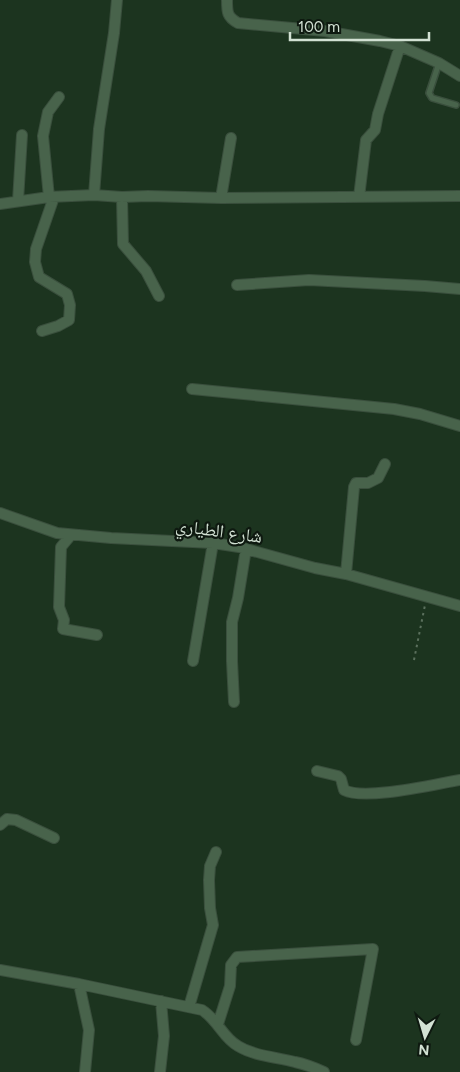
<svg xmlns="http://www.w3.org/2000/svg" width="460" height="1072" viewBox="0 0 460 1072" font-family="Figtree,'Noto Naskh Arabic',sans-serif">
<rect width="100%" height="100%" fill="#1c341f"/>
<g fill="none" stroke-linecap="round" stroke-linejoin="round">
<g stroke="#3a4f3d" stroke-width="8">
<path id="service" d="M439,63l-10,30 3,5 24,7"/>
</g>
<g stroke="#3a4f3d" stroke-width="12">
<path id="minor" d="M227,0c0,12 0,17 11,23l87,8 55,10 20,5 39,17 21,13
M94,195l5,-66 15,-96 3,-33
M49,197l-6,-61 5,-24 11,-15
M122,197l1,47 23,27 13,25
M359,197l7,-57 9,-10 3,-16 22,-68
M221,198l10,-60
M18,201l4,-66
M0,204l49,-7 45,-2 28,2 26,-1 73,2 239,-2
M237,285l72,-5 116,6 35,3
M42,331l16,-5 11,-6 1,-15 -3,-11 -28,-17 -4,-15 1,-13 18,-52
M192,389l202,20 26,5 40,12
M0,513l57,20 54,5 102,5 26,4 76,21 31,6 114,32
M71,535l-10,12 -2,60 5,13 -1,9 34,6
M346,574l8,-87 2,-4h12l10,-5 7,-14
M193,661l20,-118
M234,702l-2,-41v-39l6,-24 8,-49
M317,771l21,5 3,3 3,11c21,11 91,-6 116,-10
M0,825l7,-6 9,1 38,18
M0,970l79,14 123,26c16,10 21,28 36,36 16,10 38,11 57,16 10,2 20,6 29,10
M79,984l10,46 -4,42
M189,1007l24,-82 -3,-17 -1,-28 1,-14 6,-14
M218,1024l12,-38 1,-21 6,-8 136,-8 -17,91
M160,1072l4,-36 -3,-35"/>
</g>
<path stroke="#5b705d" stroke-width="2" stroke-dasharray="2.5 4" stroke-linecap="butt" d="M414,660l11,-55"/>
<use href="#service" stroke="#48634b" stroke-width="5"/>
<use href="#minor" stroke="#48634b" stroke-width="10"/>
</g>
<g text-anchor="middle" stroke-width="4.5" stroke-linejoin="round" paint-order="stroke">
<g font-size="18" fill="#d2e1d3" stroke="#0e1910">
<text transform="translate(219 531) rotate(8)" y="6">شارع الطياري</text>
</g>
</g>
<g transform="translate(425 1037) rotate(185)" stroke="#0e1910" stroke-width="4" paint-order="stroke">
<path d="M0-4L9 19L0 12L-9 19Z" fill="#d2e1d3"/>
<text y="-8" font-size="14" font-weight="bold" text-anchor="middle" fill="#d2e1d3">N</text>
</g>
<path d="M290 32v8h139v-8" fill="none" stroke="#d2e1d3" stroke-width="2.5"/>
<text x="298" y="32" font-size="15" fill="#d2e1d3" stroke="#0e1910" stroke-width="4" paint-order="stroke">100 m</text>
</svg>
